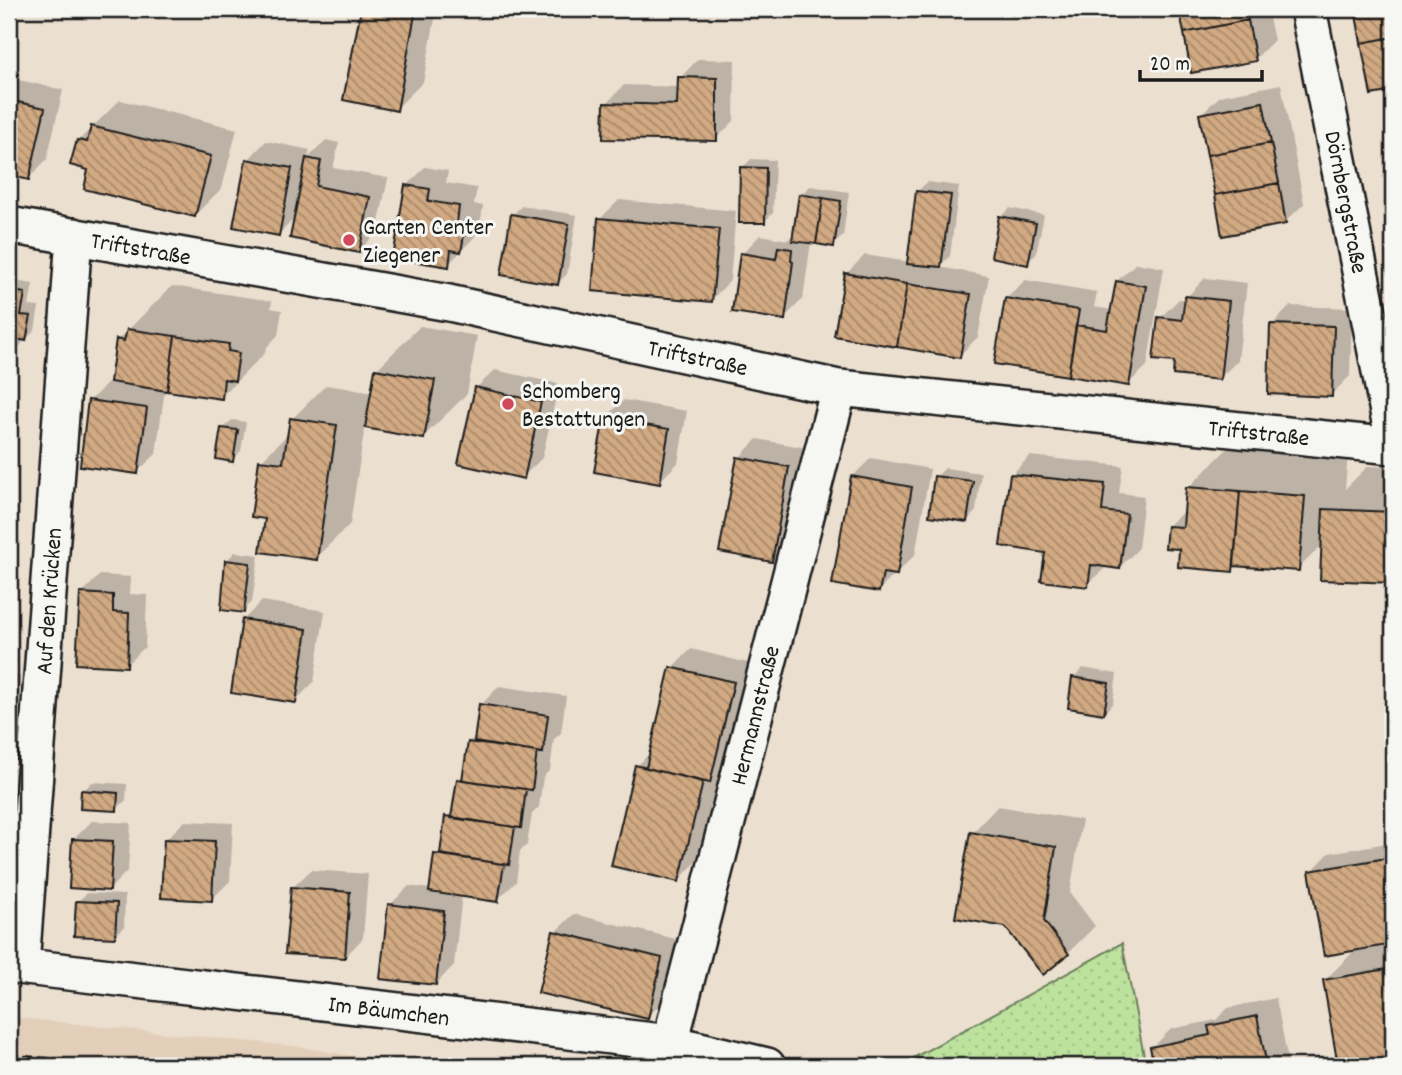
<svg xmlns="http://www.w3.org/2000/svg" width="1402" height="1075" viewBox="0 0 1402 1075" font-family="Dekko,sans-serif">
<defs>
<pattern id="park-dots" width="8" height="8" patternUnits="userSpaceOnUse" patternTransform="scale(1.75)"><rect width="8" height="8" fill="#bde29d"/><path d="M2 2h.1M6 6h.1" fill="none" stroke="#a2c187" stroke-width="1.8" stroke-linecap="round"/></pattern>
<pattern id="building-back-hatch" width="6" height="6" patternUnits="userSpaceOnUse" patternTransform="scale(1.75)"><rect width="6" height="6" fill="#d1a982"/><path d="M-1 5l2 2M0 0l6 6M5-1l2 2" fill="none" stroke="#a9896a"/></pattern>
</defs>
<rect width="100%" height="100%" fill="#ebdfd0"/>
<filter id="ink" filterUnits="userSpaceOnUse"><feTurbulence type="fractalNoise" baseFrequency=".0143" numOctaves="2"/><feDisplacementMap in="SourceGraphic" scale="14" xChannelSelector="R" yChannelSelector="G"/><feConvolveMatrix kernelMatrix="1 2 1 2 8 2 1 2 1" color-interpolation-filters="sRGB"/></filter>
<g filter="url(#ink)">
<path fill="#e3cfb9" d="M9,1017l285,29 118,20h-403z"/>
<path fill="url(#park-dots)" stroke="#6c7f5c" stroke-width="2" d="M1122,943l24,123h-199l-32,-9z"/>
<path fill="#0003" d="M363,9h74l-14,73 -27,27 -51,-10z
M1181,9h86l7,31 -19,19 -62,12z
M1357,9h36v80l-20,4z
M698,59l37,1 -1,61 -18,18 -110,-35 18,-19 55,2 1,-9z
M10,78l53,12 -16,69 -18,19 -20,-5z
M1281,84l23,120 -19,18 -84,-108 19,-18z
M120,100l117,29 -15,59 -27,27 -105,-46 -12,-28z
M326,140l13,3 -6,25 55,10 -11,54 -18,19 -63,-34 -17,17 -31,-74 18,-19 44,9 -2,8z
M751,159l24,1 -2,53 -9,9 -22,-54z
M425,167l23,4 -2,12 31,5 -3,16 9,2 -4,26 -31,33 -41,-79z
M927,182l32,4 -9,70 -11,11 50,9 -11,61 -19,19 -112,-83 18,-18 44,7 9,-71z
M810,186l39,6 -6,44 -10,9 -22,-3 -8,57 -19,19 -42,-64 18,-19 28,5 7,-8 6,-37z
M619,200l117,11 -6,70 -19,19 -111,-81z
M522,206l55,9 -10,59 -9,9 -46,-68z
M1010,208l34,7 -8,39 -9,9 -27,-46z
M1136,263l28,5 -17,98 -19,18 -122,-85 19,-19 72,12 -3,15 19,3 4,-29z
M1205,278l42,5 -9,77 -18,18 -44,-18 -16,-42 19,-19 7,1 1,-3z
M9,280l24,4 -4,22 10,1 -4,23 -9,9h-3l-1,5 -9,9 -4,-1z
M172,286l100,15 -1,7 11,2 -4,25 -12,13 -1,5 -44,44 -56,-9 -9,66 -19,18 -47,-72 19,-18h3l6,-42z
M1290,306l62,2 -2,68 -19,19 -59,-70z
M420,326l57,10 -10,58 -44,43 -58,-11 -15,98 -34,34 -49,-40 -6,-57 29,-29 2,-13 34,-34 47,7 3,-22z
M495,370l64,14 -17,74 -19,19 -47,-89z
M624,400l63,11 -9,52 -19,19 -54,-64z
M232,420l14,2 -5,29 -9,9 -10,-31z
M757,439l50,9 -17,94 -19,18 -32,-102z
M1232,444l116,9 -3,36 23,-23 25,1v114l-71,-3 1,-34 -25,25 -60,-4 -5,5 -52,-23 -13,-21 18,-17 2,-21z
M1030,456l93,10 -4,27 25,3 -6,53 -18,18h-14l-19,18 -40,-34 -36,-76z
M871,458l59,11 -15,86 -36,35 -27,-113z
M945,468l36,5 -5,38 -9,10 -31,-44z
M235,552l24,3 -7,47 -9,9 -17,-50z
M100,575l31,2 -1,17 17,1 -2,52 -19,18 -44,-72z
M262,601l63,10 -11,71 -19,19 -52,-81z
M691,649l61,15 -24,98 -9,10 -22,89 -18,19 -42,-114 15,-15 20,-83z
M9,666h2v9l9,1 -2,48 -9,9z
M1083,668l34,6 -4,29 -9,10 -30,-35z
M499,686l67,10 -5,37 -7,6 -4,31 -7,7 -4,30 -7,7 -5,31 -7,6 -4,31 -19,18 -35,-5 -8,70 -18,19 -46,-79 19,-19 22,3 5,-34 7,-7 4,-31 7,-7 5,-30 6,-6 4,-32 7,-7 5,-30z
M9,768h7l-5,89 -2,2z
M92,782l35,2 -1,16 -9,9 -34,-18z
M998,806l84,14 -12,73 25,33 -27,27 -25,19 -71,-139z
M92,821l39,2 -3,47 -18,19 -36,-50z
M185,821l48,2 -3,58 -18,18 -46,-60z
M1393,842v215l-53,9 -16,-85 33,-33 -46,-76 18,-19z
M311,870l57,4 -5,64 -18,19 -53,-69z
M87,893l38,2 -1,32 -9,9 -38,-34z
M574,914l106,26 -14,59 -19,18 -92,-85z
M1276,998l13,68h-133l-4,-18 19,-19 45,-9 12,-12z"/>
<path fill="url(#building-back-hatch)" stroke="#1c1c1c" stroke-width="2" d="M361,9h55l-19,102 -54,-11z
M1179,9h66l3,11 -64,13z
M1355,9h38v28l-32,6z
M1248,20l8,41 -65,12 -7,-40z
M1393,37v54l-22,4 -10,-52z
M678,77l39,1v63l-114,-2 1,-36 73,2z
M9,100l36,8 -16,72 -20,-5z
M1263,102l8,41 -64,12 -8,-41z
M91,126l120,30 -16,61 -111,-28 4,-19 -18,-5 7,-25 10,2z
M1271,143l8,40 -64,12 -8,-40z
M306,158l15,3 -5,25 54,11 -11,56 -69,-15z
M246,159l46,9 -13,68 -46,-9z
M740,167l26,1 -1,55h-26z
M1279,183l7,41 -64,12 -7,-41z
M405,185l25,4 -2,12 31,5 -2,17 9,1 -5,28 -10,-2 -2,17 -56,-9z
M916,191l35,4 -10,72 -34,-3z
M799,194l24,4 -7,46 -24,-3z
M823,198l18,3 -7,46 -18,-3z
M511,214l58,10 -11,61 -57,-10z
M999,216l37,7 -8,42 -37,-8z
M598,218l121,11 -7,73 -120,-11z
M778,247l14,2 -1,12 2,1 -8,58 -53,-8 8,-59 36,6z
M845,273l62,11 -10,63 -63,-11z
M1116,281l30,5 -17,100 -61,-10 8,-51 31,5z
M907,284l64,10 -11,64 -63,-11z
M9,290l16,3 -4,22 10,1 -5,25 -10,-2 -2,16 -5,-1z
M1185,296l44,5 -9,79 -47,-5 1,-13 -21,-2 5,-43 24,3z
M1005,298l74,12 -11,66 -74,-12z
M1270,324l64,2 -2,71 -64,-3z
M127,329l48,7 -8,55 -57,-9 6,-43 8,2z
M175,336l54,8 -1,7 11,2 -4,28 -11,-2 -2,20 -55,-8z
M375,369l60,11 -11,59 -59,-11z
M475,387l66,15 -17,77 -66,-15z
M88,400l59,8 -9,66 -58,-8z
M290,418l47,7 -20,135 -57,-8 5,-33 -14,-2 8,-57 24,3z
M604,418l65,11 -9,55 -66,-12z
M221,428l17,2 -5,32 -17,-3z
M737,457l52,10 -17,95 -53,-10z
M1010,474l95,10 -3,27 25,3 -7,55 -29,-4 -3,22 -47,-6 4,-28 -45,-7z
M851,476l61,11 -15,88 -14,-2 -4,19 -47,-8z
M934,476l39,5 -6,41 -38,-6z
M1186,487l54,4 -7,81 -55,-5 1,-18 -14,-1 2,-22 16,1z
M1240,491l65,5 -6,75 -65,-5z
M1323,509l70,3v71l-73,-3z
M225,560l25,3 -6,50 -23,-3z
M80,593l33,2v17l16,1 -2,54 -51,-3z
M242,619l65,10 -11,74 -65,-10z
M670,667l64,15 -24,101 -64,-15z
M1072,677l37,6 -5,31 -36,-6z
M479,704l69,11 -5,38 -69,-11z
M468,742l69,10 -5,38 -70,-10z
M635,765l68,17 -24,100 -68,-16z
M457,779l69,10 -5,39 -70,-10z
M81,790l37,3 -1,18 -37,-2z
M445,816l70,11 -6,38 -69,-11z
M970,832l86,15 -12,74 25,33 -26,21 -38,-48 -50,-9z
M72,839l41,2 -3,50 -41,-3z
M164,839l51,2 -3,60 -51,-3z
M434,854l70,10 -6,38 -69,-10z
M1393,857v87l-69,12 -15,-85z
M291,887l59,5 -5,66 -60,-4z
M76,901l41,2 -2,35 -41,-2z
M388,904l56,7 -8,74 -56,-6z
M553,931l109,27 -14,61 -110,-26z
M1393,968v91l-55,7 -15,-86z
M1257,1016l10,50h-113l-4,-19 60,-12 -2,-9z"/>
<g fill="none" stroke-linecap="round" stroke-linejoin="round">
<g stroke="#1c1c1c" stroke-width="40">
<path id="street" d="M1308,9l85,428
M9,225l440,78 390,85 554,58
M9,965l661,78 97,23
M21,966l53,-730
M670,1043l169,-655"/>
</g>
<use href="#street" stroke="#f6f6f2" stroke-width="35"/>
<path stroke="#1c1c1c" stroke-width="5" stroke-dasharray="10 5" stroke-linecap="butt" d="M9,1056l113,10"/>
</g>
</g>
<g fill="#d1495b" stroke="#f6f6f2" stroke-width="2.5">
<circle cx="349" cy="240" r="7"/>
<circle cx="508" cy="404" r="7"/>
</g>
<g text-anchor="middle" stroke-width="6" stroke-linejoin="round" paint-order="stroke">
<g font-size="24" fill="#1c1c1c" stroke="#f6f6f2">
<text transform="translate(1347 202) rotate(79)" y="8">Dörnbergstraße</text>
<text transform="translate(141 248) rotate(10)" y="8">Triftstraße</text>
<text transform="translate(698 357) rotate(12)" y="8">Triftstraße</text>
<text transform="translate(1259 432) rotate(6)" y="8">Triftstraße</text>
<text transform="translate(48 601) rotate(-86)" y="8">Auf den Krücken</text>
<text transform="translate(754 715) rotate(-76)" y="8">Hermannstraße</text>
<text transform="translate(389 1010) rotate(7)" y="8">Im Bäumchen</text>
</g>
<g font-size="24" fill="#1c1c1c" stroke="#f6f6f2" text-anchor="start">
<text x="363" y="234">Garten Center<tspan x="363" dy="28">Ziegener</tspan></text>
<text x="522" y="398">Schomberg<tspan x="522" dy="28">Bestattungen</tspan></text>
</g>
</g>
<rect width="1402" height="1075" fill="none" stroke="#f6f6f2" stroke-width="35"/>
<rect x="18" y="18" width="1367" height="1040" fill="none" stroke="#1c1c1c" stroke-width="2.5" filter="url(#ink)"/>
<path d="M1140 70v10h122v-10" fill="none" stroke="#1c1c1c" stroke-width="3.5"/>
<text x="1150" y="70" font-size="21" fill="#1c1c1c" stroke="#f6f6f2" stroke-width="5" paint-order="stroke">20 m</text>
</svg>
